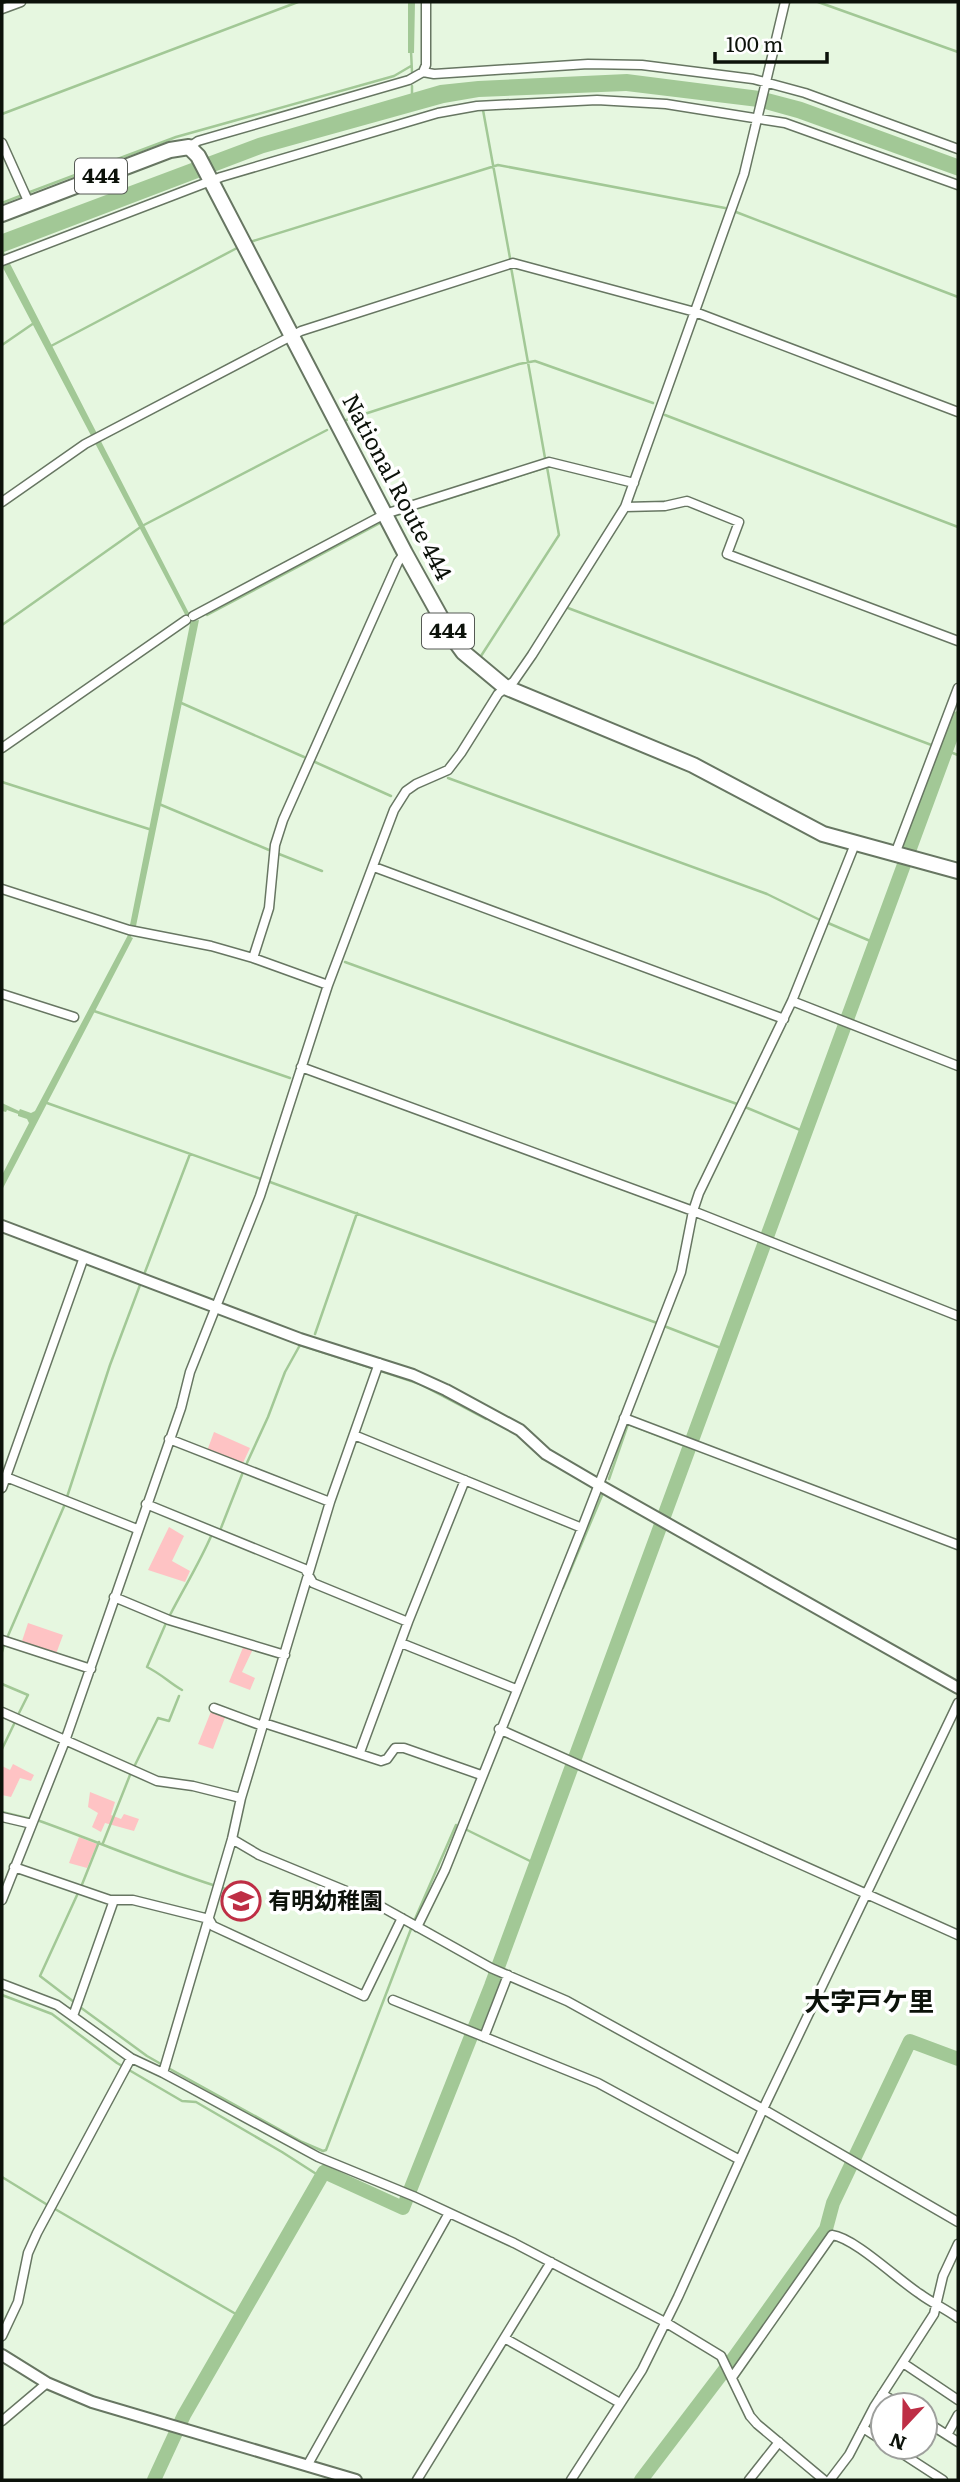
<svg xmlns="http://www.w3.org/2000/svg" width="960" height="2482" viewBox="0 0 960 2482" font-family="Literata,'Noto Sans JP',serif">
<rect width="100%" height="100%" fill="#e6f7e0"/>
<path fill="#fec3c4" d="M214,1432l36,16 -8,17 -35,-14z
M169,1527l15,9 -12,25 18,10 -5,11 -37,-12z
M28,1623l35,12 -7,19 -35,-10z
M244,1645l9,4 -11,23 13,6 -5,12 -21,-8z
M212,1709l14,6 -13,34 -15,-5z
M13,1764l21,11 -3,6 -11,-3 -9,19 -9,-2v-29l8,4z
M90,1792l25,10 -4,13 10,4 3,-5 15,5 -5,12 -29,-8 -4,9 -9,-5 6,-14 -10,-6z
M79,1837l18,7 -10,24 -18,-5z"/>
<path fill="#a2c896" d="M408,2h7l-1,51h-6z
M627,74l133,17 42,11 156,57v17l-161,-58 -39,-11 -132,-16 -147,6 -35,6 -180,50 -260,99 189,369 6,-1 -63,306 -5,11 2,1 -131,252v-15l27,-52 -2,-4 -9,-3v-2l-11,-4 -1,2 -4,-1v-8l17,8 1,-2 11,4 4,-2 93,-176 62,-311 -188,-358v-32l256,-96 182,-53 38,-4z"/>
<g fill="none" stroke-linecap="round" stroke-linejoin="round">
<path stroke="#a2c896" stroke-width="2.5" d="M818,2l140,50
M411,51l1,21
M412,86v8
M483,110l27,148
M2,114l296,-112
M30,192l146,-55 218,-61 17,-10
M2,203l18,-7
M736,212l222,85
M250,242l248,-77 227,43
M511,267l34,191
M2,345l32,-22
M51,346l186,-98
M665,415l293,112
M346,420l173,-56 16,-3 118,42
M394,516l153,-49 12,68 -78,121
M568,608l390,147
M207,615l175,-93
M2,625l140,-99 185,-96
M179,702l125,55
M315,762l76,34
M448,778l319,116 53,26
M2,782l150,48
M159,804l110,46
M279,854l43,17
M828,923l47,20
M345,962l392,142
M94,1011l196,67
M47,1103l214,76
M745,1107l60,25
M270,1182l387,141
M145,1272l45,-118
M664,1326l62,24
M315,1334l42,-121
M381,1371l39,13 66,35
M246,1465l22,-48 17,-45 15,-27 72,23
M609,1479l19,-55 62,24
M67,1497l43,-132 30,-80
M221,1528l22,-56
M563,1588l40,-95
M170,1615c14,-27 30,-53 42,-81
M166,1623l-19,44c16,8 21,15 35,23
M7,1638l58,-134
M2,1652l2,-7
M2,1684l26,11 -10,20
M2,1749l13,-27
M134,1767l24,-49 11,3 10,-25
M2,1812l29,7
M37,1820c59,21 117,46 176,65
M465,1829l71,35
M103,1843l27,-68
M81,1887l18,-45
M222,1888l4,1
M415,1919l41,-94
M2,1995l50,19 65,49 65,38 14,1 86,50 39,25
M74,2002l-34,-26 38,-83
M80,2007l67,49 14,8
M170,2069l132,73 21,9 3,-1 85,-221
M323,2166l1,6
M2,2177l44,27
M55,2209l186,108"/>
<path stroke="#a2c896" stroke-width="14" d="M154,2480l30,-65 140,-243 79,36 88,-222 467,-1268
M641,2480l92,-121 93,-130 7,-26 77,-162 48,18"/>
<g stroke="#677662" stroke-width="11">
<path id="minor" d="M2,9l19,-7
M423,72l3,-7v-63
M2,143l27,60
M189,147l9,-6 211,-61 14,-8 11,2 154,-10 54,1 111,14 52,14 153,56
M2,261l219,-84 217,-64 39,-7 120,-6 69,4 119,19 173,62
M2,502l83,-58 216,-113 212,-68 182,49 263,100
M625,507l40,-1 22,-5 52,21 -12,32 231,87
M193,616l192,-102 164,-52 85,21
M2,748l184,-128
M895,854l63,-166
M374,867l410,152
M2,889l127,41 82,16 42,12 75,27
M253,958l16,-50 6,-63 8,-25 115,-258 7,-9
M2,994l72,23
M792,1001l166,65
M301,1067l392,144 265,105
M624,1418l334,127
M354,1435l228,93
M169,1439l161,63
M6,1477l131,52
M2,1488l82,-231
M146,1504l159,65 8,14 95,39
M114,1597l55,23 116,35
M2,1640l89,29
M401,1643l115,46
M214,1708l46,17 4,-2 117,38 6,-2 8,-11h9l77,27
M2,1712l155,69 36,5 48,12
M499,1729l459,206
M360,1752l48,-130 57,-142
M2,1817l30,7
M232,1839l27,16 114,47 118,66 76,33 196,108 195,113
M14,1867l96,33h23l76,19 4,7 151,70 38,-78
M2,1900l63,-159 116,-333 9,-36 70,-176 68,-211 66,-175 12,-19 10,-7 32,-14 13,-17 37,-59 16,-13 18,-26 93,-148 119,-333 41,-172
M417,1927l28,-57 137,-342 99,-256 12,-61 6,-18 93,-192 63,-157
M2,1984l55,21 74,53 32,15 155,84 95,39 101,47 151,79 56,34 29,60 7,8 67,56
M393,2000l205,83 142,77
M73,2016l41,-116
M484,2037l24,-62
M163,2073l69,-234 9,-41 89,-296 49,-139
M2,2336l16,-34 10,-49 9,-20 94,-175
M506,2339l114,64
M903,2363l55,37
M733,2376l99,-141c23,3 66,45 88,59 12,9 26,15 38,24
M882,2394l18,11
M2,2421l45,-38
M925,2421l33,21
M863,2428l20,13
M947,2435l11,-20
M892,2447l51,33
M307,2466l142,-253
M417,2480l134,-218
M571,2480l71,-110 36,-73 85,-188 195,-406
M749,2480l30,-38
M830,2480l19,-25 25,-48 60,-93 9,-38 15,-32"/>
</g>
<g stroke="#677662" stroke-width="14">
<path id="tertiary" d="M2,1226l298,113 113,36 33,15 74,40 26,24 53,31 359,203
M2,2355l45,28 45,19 264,78"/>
</g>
<g stroke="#677662" stroke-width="18">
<path id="trunk" d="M2,214l168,-64 19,-3 9,9 207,397 45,81 13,18 42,35 188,78 130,69 135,37"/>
</g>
<use href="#minor" stroke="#fff" stroke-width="8"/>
<use href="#tertiary" stroke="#fff" stroke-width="10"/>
<use href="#trunk" stroke="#fff" stroke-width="14"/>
</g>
<defs>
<g id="school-ring" transform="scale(2.0125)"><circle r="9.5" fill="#fff" stroke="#be2e45" stroke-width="1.5"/><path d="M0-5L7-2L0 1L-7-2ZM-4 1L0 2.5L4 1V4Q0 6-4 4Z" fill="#be2e45"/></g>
</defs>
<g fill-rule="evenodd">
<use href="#school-ring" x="241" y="1901"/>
</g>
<g text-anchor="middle" stroke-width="7" stroke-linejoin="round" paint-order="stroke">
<g fill="#fff" stroke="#555954" stroke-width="2">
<rect x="75" y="158.5" width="52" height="35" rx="5"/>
<rect x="422" y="613.5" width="52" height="35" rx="5"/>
</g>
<g font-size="21" font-weight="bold" fill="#0c120a">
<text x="101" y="183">444</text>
<text x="448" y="638">444</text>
</g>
<g font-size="23" fill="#0c120a" stroke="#fff">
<text transform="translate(397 487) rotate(62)" y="8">National Route 444</text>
</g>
<g font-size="23" font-weight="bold" fill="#0c120a" stroke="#fff" text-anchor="start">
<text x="268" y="1909">有明幼稚園</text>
</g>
<g font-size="26" font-weight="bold" fill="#0c120a" stroke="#fff">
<text x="869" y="2011">大字戸ケ里</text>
</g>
</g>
<rect width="960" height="2482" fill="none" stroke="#0c120a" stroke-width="7"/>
<g transform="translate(904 2426) rotate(202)"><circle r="33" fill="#ffffff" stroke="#9ea09d" stroke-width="2"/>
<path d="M0-5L12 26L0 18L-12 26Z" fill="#be2e45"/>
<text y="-10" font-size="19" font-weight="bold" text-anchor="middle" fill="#0c120a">N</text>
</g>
<path d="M715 52v10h112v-10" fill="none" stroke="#0c120a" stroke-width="3.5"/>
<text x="726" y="52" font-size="21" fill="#0c120a" stroke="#ffffff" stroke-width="5" paint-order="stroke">100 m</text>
</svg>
